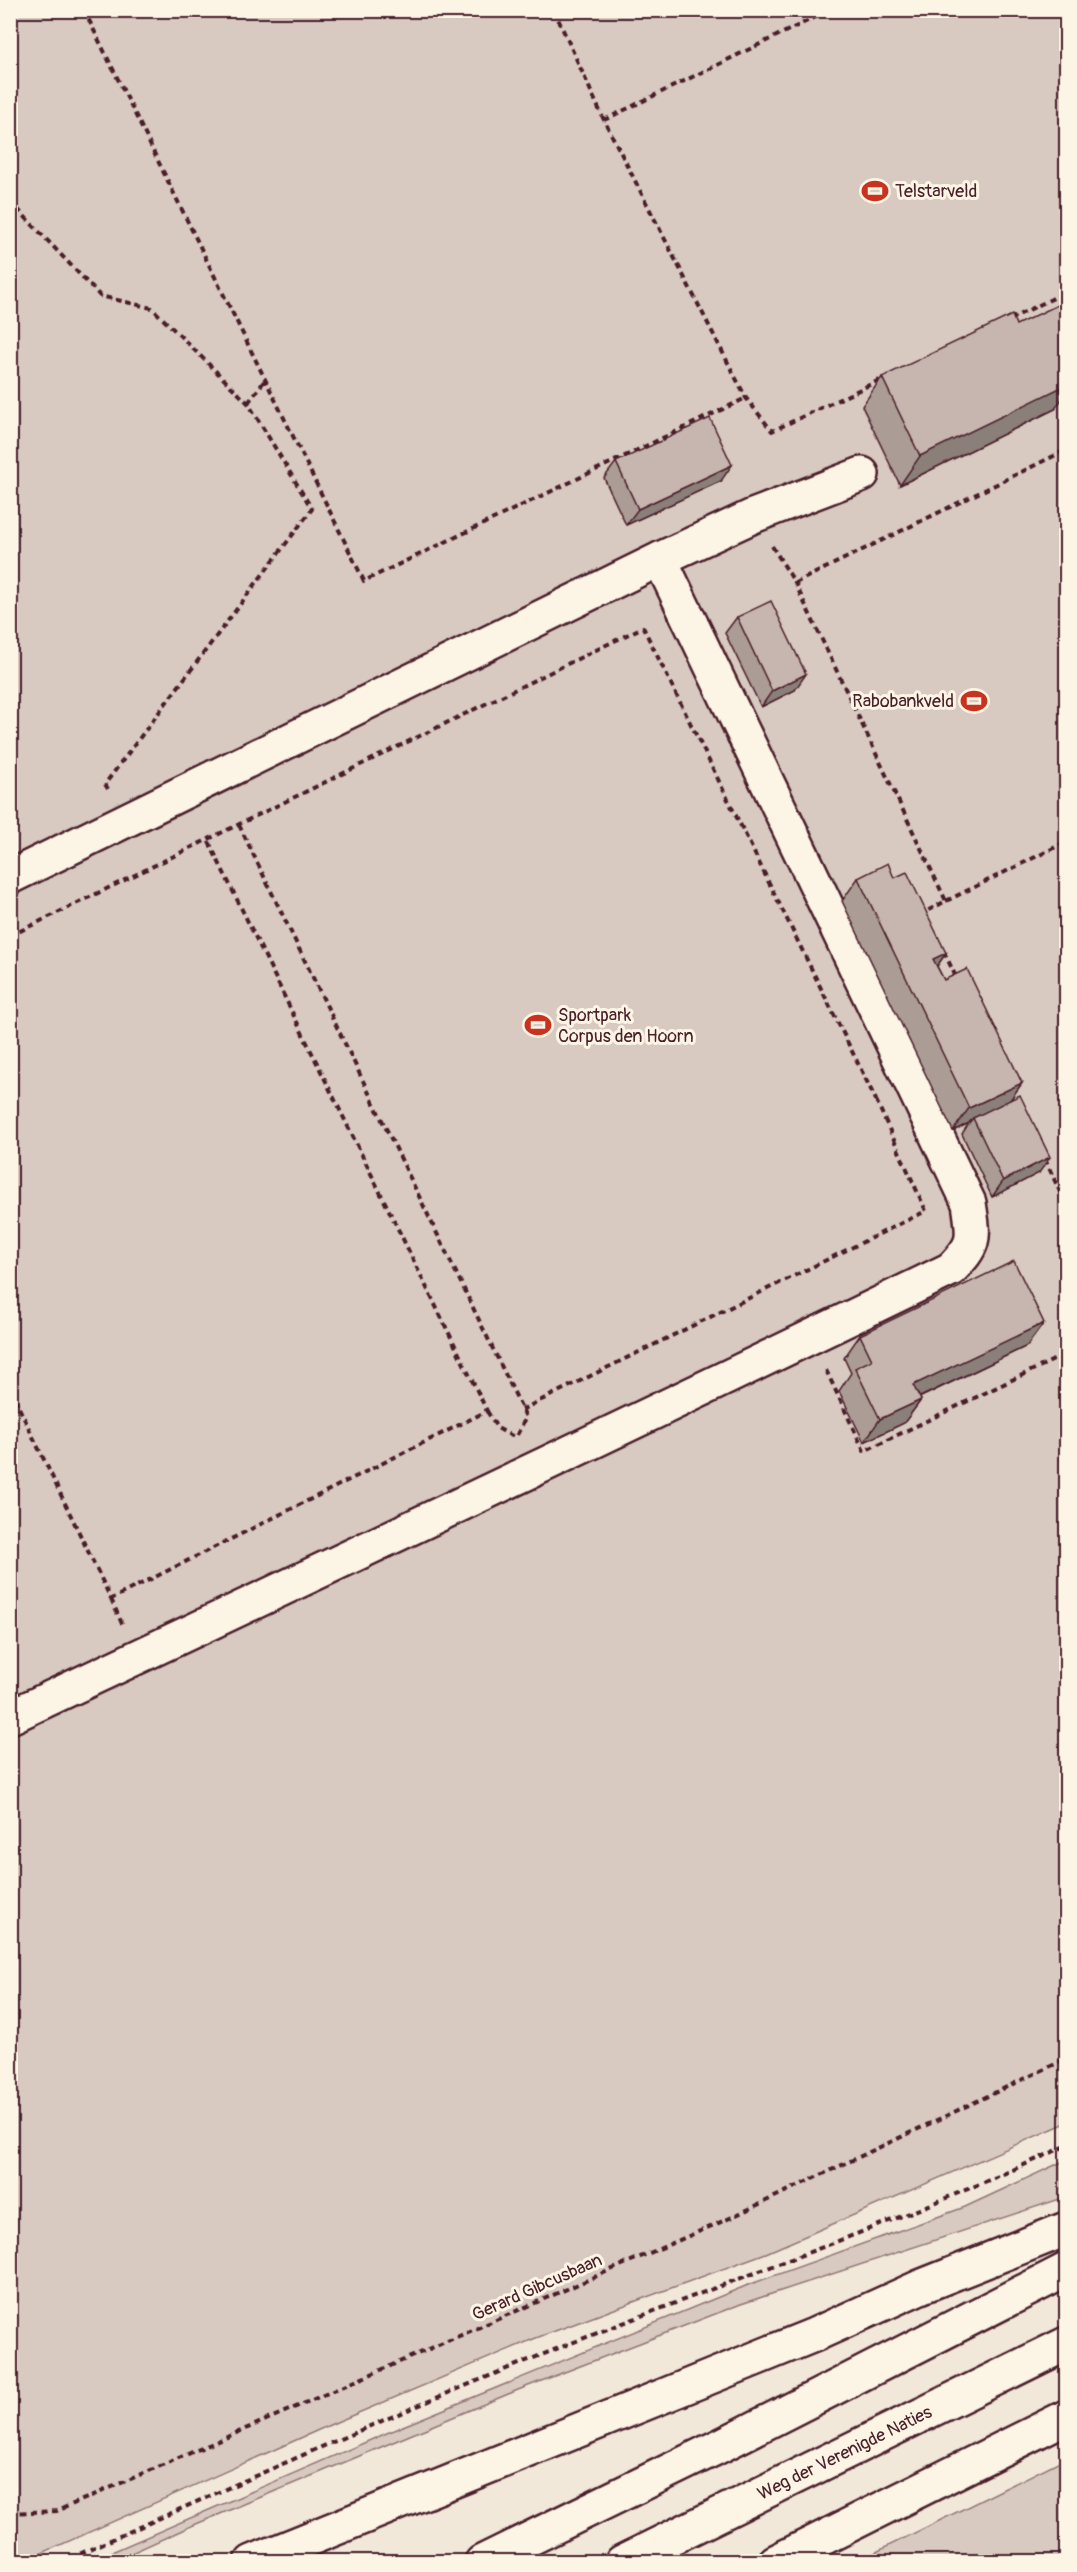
<svg xmlns="http://www.w3.org/2000/svg" width="1077" height="2572" viewBox="0 0 1077 2572" font-family="Pangolin,sans-serif">
<rect width="100%" height="100%" fill="#f1e8da"/>
<filter id="ink" filterUnits="userSpaceOnUse"><feTurbulence type="fractalNoise" baseFrequency=".0167" numOctaves="2"/><feDisplacementMap in="SourceGraphic" scale="12" xChannelSelector="R" yChannelSelector="G"/><feConvolveMatrix kernelMatrix="1 2 1 2 8 2 1 2 1" color-interpolation-filters="sRGB"/></filter>
<g filter="url(#ink)">
<path fill="#d8cac0" stroke="#917476" stroke-width="1.5" d="M10,11h1056v2112l-300,130 -230,85 -204,86 -310,138 -12,-1z
M1066,2160v37l-325,107 -223,86 -329,137 -75,34h-23l312,-135 345,-141 217,-78z
M1066,2458v103h-208z"/>
<g fill="none" stroke-linecap="round" stroke-linejoin="round">
<g stroke="#4a1f2b" stroke-width="38">
<path id="minor" d="M10,877l650,-318
M10,1717c315,-148 629,-296 941,-448 26,-26 23,-31 18,-66l-309,-644 93,-43 109,-42"/>
</g>
<g stroke="#4a1f2b" stroke-width="38">
<g id="highway">
<path d="M252,2562l562,-227 106,-48 146,-58"/>
<path d="M482,2562l242,-118 342,-174"/>
<path id="s1" d="M622,2562l444,-218"/>
<path d="M775,2562l291,-145"/>
</g>
</g>
<path stroke="#4a1f2b" stroke-width="4" stroke-dasharray="6 4.5" stroke-linecap="butt" d="M84,10l280,571 382,-183
M554,10l50,110 142,278 26,33 112,-53
M604,120l226,-110
M10,201l90,95 52,12 96,95 64,106 -207,275 3,5
M1010,319l56,-27
M248,403l17,-23
M772,546l23,37 151,318 -21,11
M795,583l271,-133
M239,825l287,592 -10,20
M946,901l120,-59
M10,936l633,-309 233,473
M944,952l12,25
M1045,1159l21,46
M826,1370l38,81 202,-97
M10,1389l101,210 376,-188 -280,-573
M521,1410l405,-199 -50,-111 2,-1
M487,1411l10,17 19,10
M111,1599l12,27
M10,2513l47,-2 673,-293 336,-159
M61,2562c167,-74 333,-149 503,-216 167,-66 339,-125 502,-200"/>
<use href="#minor" stroke="#fcf5e5" stroke-width="33"/>
<use href="#highway" stroke="#fcf5e5" stroke-width="33"/>
</g>
<path fill="#ab9d96" stroke="#4a1f2b" stroke-width="1.5" d="M882,377l173,32 -155,76 -38,-79z
M616,462l105,19 -95,44 -22,-47z
M737,617l58,73 -34,17 -36,-74z
M858,878h36l52,75 -9,13 7,14 78,103 -12,17 29,73 -47,24 -30,-63 7,-11 -16,8 -111,-230z
M860,1335l167,11 -108,52 2,2 -17,23 -40,19 -25,-51 12,-18 -7,-15z"/>
<path fill="#8b7f7a" stroke="#4a1f2b" stroke-width="1.5" d="M1066,376v17l-11,16 -155,76 20,-29z
M732,465l-11,16 -95,44 12,-16z
M806,674l-11,16 -34,17 11,-16z
M946,953l-16,23 3,-17z
M1022,1083l-16,23 -33,12 -4,5 -16,8 16,-23z
M1050,1157l-11,16 -47,24 11,-16z
M1044,1323l-17,23 -130,62 16,-23z
M921,1400l-17,23 -40,19 16,-23z"/>
<path fill="#c7b6af" stroke="#4a1f2b" stroke-width="1.5" d="M1066,301v84l-146,71 -38,-79 130,-62 4,10z
M710,418l22,47 -94,44 -22,-47z
M771,601l35,73 -34,17 -35,-74z
M888,863l6,15 13,-6 39,81 -13,6 11,21 23,-11 55,114 -53,25 -111,-230z
M1020,1095l30,62 -47,24 -30,-63z
M1014,1261l30,62 -131,62 8,15 -41,19 -25,-51 17,-8 -12,-25z"/>
</g>
<defs>
<g id="stadium-bare" transform="scale(2.07)"><path d="M0-5a6.5 5 0 1 0 0 10a6.5 5 0 1 0 0-10ZM-3.5-1.8h7v3.6h-7Z" fill="#c8321e" stroke="#fcf5e5" stroke-width="2.5" paint-order="stroke"/></g>
</defs>
<g fill-rule="evenodd">
<use href="#stadium-bare" x="875" y="191"/>
<use href="#stadium-bare" x="974" y="701"/>
<use href="#stadium-bare" x="538" y="1025"/>
</g>
<g text-anchor="middle" stroke-width="6" stroke-linejoin="round" paint-order="stroke">
<g font-size="18" fill="#4a1f2b" stroke="#fcf5e5" text-anchor="start">
<text x="895" y="197">Telstarveld</text>
<text x="954" y="707" text-anchor="end">Rabobankveld</text>
<text x="558" y="1021">Sportpark<tspan x="558" dy="21">Corpus den Hoorn</tspan></text>
</g>
<g font-size="18" fill="#4a1f2b" stroke="#fcf5e5">
<text transform="translate(537 2287) rotate(-24)" y="6">Gerard Gibcusbaan</text>
<text dy="6" stroke="none"><textPath href="#s1" startOffset="248">Weg der Verenigde Naties</textPath></text>
</g>
</g>
<rect width="1077" height="2572" fill="none" stroke="#fcf5e5" stroke-width="36"/>
<rect x="18" y="18" width="1041" height="2536" fill="none" stroke="#4a1f2b" stroke-width="2" filter="url(#ink)"/>
</svg>
